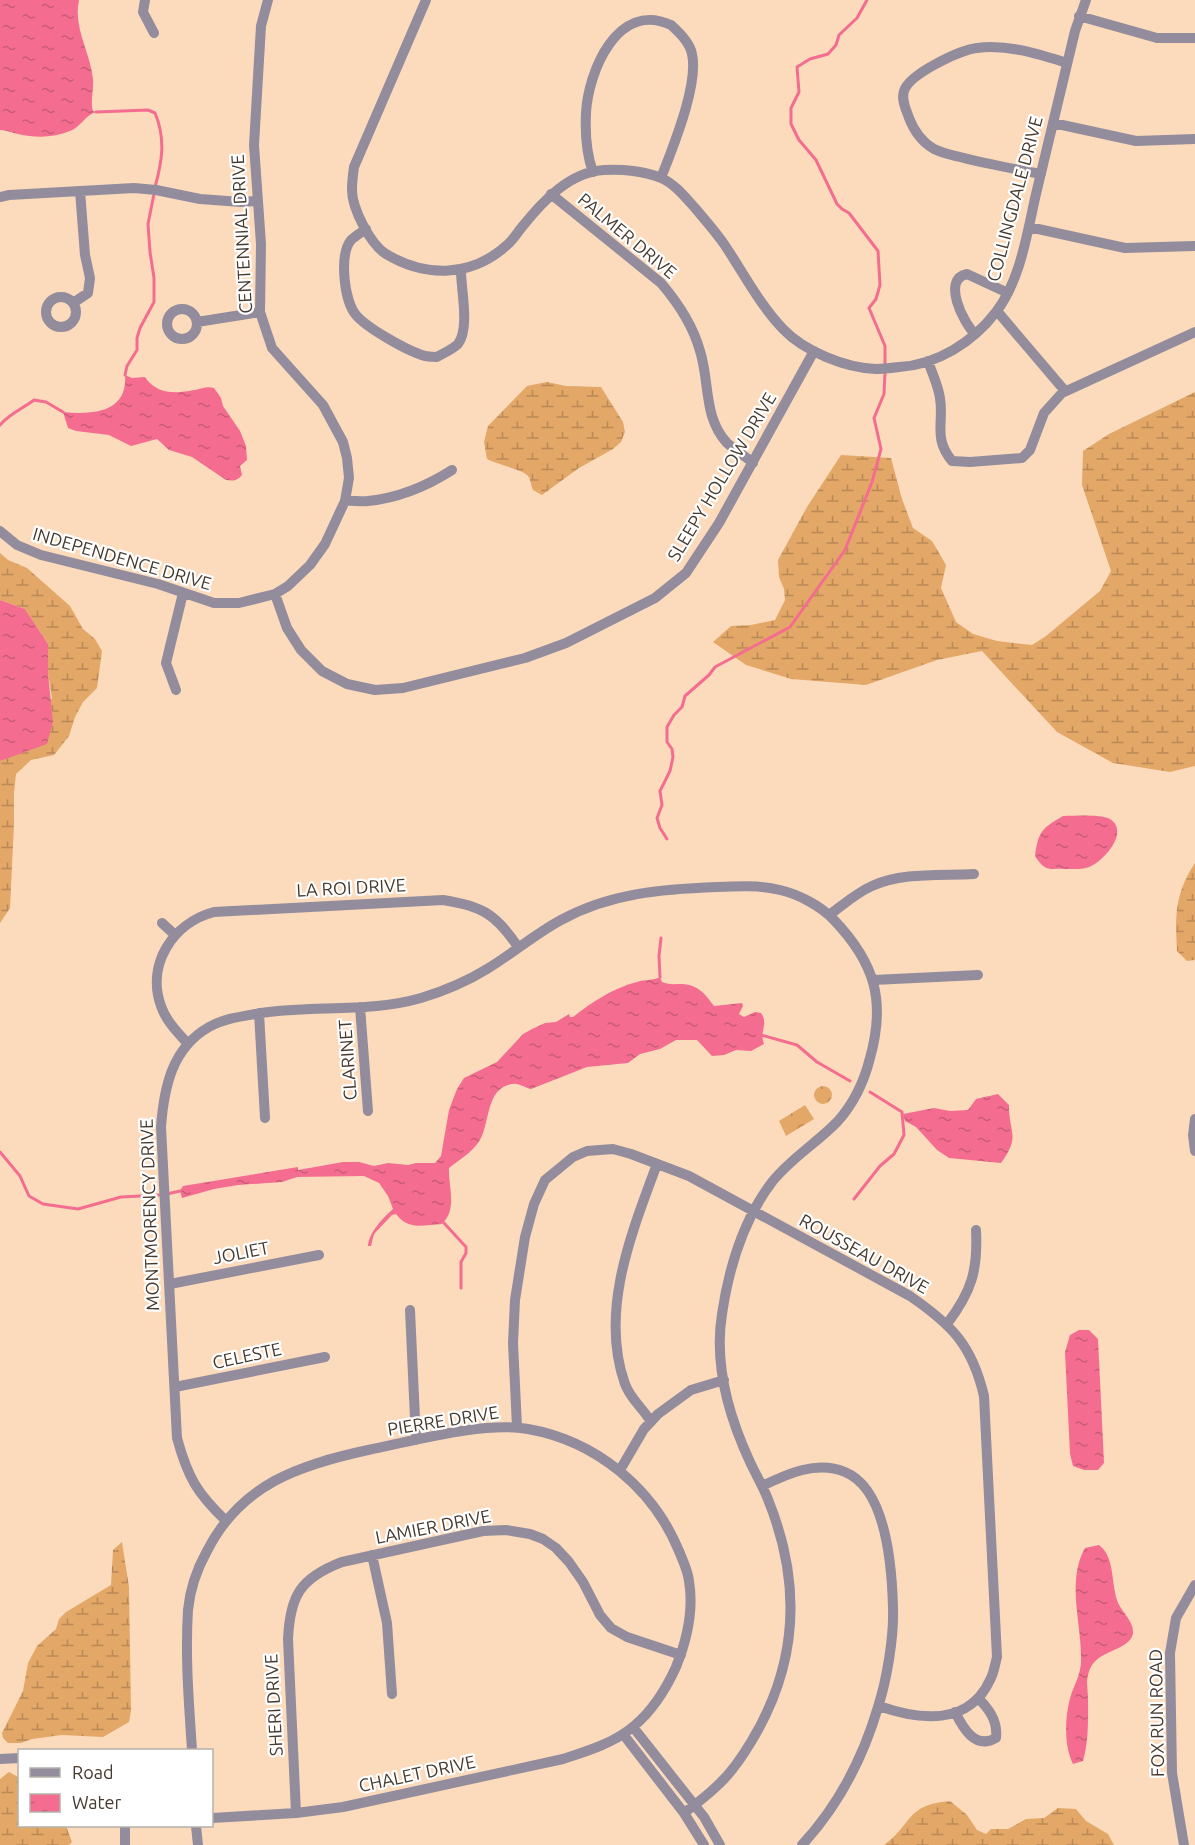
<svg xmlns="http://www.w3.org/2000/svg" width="1195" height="1845" viewBox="0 0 1195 1845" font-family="Ubuntu,sans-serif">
<defs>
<pattern id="forest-crowns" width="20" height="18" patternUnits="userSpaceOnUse" patternTransform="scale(1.5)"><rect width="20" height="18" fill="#e3a768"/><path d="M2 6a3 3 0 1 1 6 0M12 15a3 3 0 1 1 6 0" fill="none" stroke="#ba8956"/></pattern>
<pattern id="wetland-marsh" width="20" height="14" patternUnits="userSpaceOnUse" patternTransform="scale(1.5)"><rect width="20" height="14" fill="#e3a768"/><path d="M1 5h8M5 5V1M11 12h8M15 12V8" fill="none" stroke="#ba8956"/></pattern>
<pattern id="water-ripples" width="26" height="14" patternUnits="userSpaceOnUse" patternTransform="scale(1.5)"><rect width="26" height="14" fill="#f46d90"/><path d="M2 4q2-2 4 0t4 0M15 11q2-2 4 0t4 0" fill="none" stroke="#c75b76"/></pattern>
</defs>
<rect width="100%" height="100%" fill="#fcdbbc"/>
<path fill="url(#forest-crowns)" d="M814 1095a9 9 0 1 1 18 0a9 9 0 1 1-18 0Z
M805,1105l9,14 -28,17 -7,-15z"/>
<path fill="url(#wetland-marsh)" d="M547,382l19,4 35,1 22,35 2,10 -4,10 -8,7 -34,19 -37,27 -9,-5c-2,-4 -2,-10 -5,-14 -4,-6 -32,-12 -41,-17l-3,-17 4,-16 39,-40z
M1195,392v374l-25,6 -57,-9 -56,-31 -75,-81 -45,9 -71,25 -75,-6 -45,-14 -33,-23 18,-16 20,-1 24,-5 10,-20 -1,-11 -5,-12 -1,-17 29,-53 34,-52 50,3 11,41 11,29 19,13 14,24 -5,23 15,34 17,12 24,7 35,4 14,-9 54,-45 11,-20 -29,-86 1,-34 26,-17z
M0,553l8,7 19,8 43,38 13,23 12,10 7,12 -5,37 -14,14 -8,15 -6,19 -15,19 -23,5 -15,14 -2,19v31l-4,84 -10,15v-162l19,-8 33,-55 -4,-25v-29l-23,-35 -25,-9z
M1195,863v97l-8,1 -10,-10c-2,-35 -2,-58 18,-88z
M122,1542l7,45 2,124 -2,11 -26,15 -41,-2 -30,4 -11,4h-13l-5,-5 -1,-5 21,-42 5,-28 9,-17 19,-17 3,-10 7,-7 45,-27 2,-35z
M9,1772l9,5 1,4 1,45h46l6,16 -3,3h-69v-66z
M950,1801l17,14 10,15 9,4 5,-5h17l18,-10 18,-1 14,-10 18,1 10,12 22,13 6,11h-230c30,-22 21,-40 66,-44z"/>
<path fill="url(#water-ripples)" d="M0,0h79c-6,28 11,51 14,79 1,10 -3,23 0,32l3,1c-11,3 -15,15 -26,19 -17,7 -34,7 -52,3 -6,-1 -11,-4 -18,-4z
M125,375l7,3 13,-1c11,17 30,17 49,13 8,-1 12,-4 20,-2l7,10 2,8 17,25 6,15 1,14 -7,6 2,9c-5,6 -9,6 -16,5l-34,-23 -23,-7 -12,-11 -26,7 -22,-11 -33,-4 -8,-3 -5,-16c29,3 65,1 62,-37z
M0,600l25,9 23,35v29l5,49 -6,22 -47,17z
M1063,816c11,0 37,-2 47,3 19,12 -4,39 -17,46 -8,5 -18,4 -27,4 -17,-1 -20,4 -31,-13 3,-24 7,-28 28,-40z
M660,977l2,5c7,3 13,2 20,2 17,1 23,10 32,22l28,-3 1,3 -4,8 5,3 11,-5 6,1c8,11 -2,18 3,31l-13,7 -15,-1 -12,5 -12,1 -15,-16h-21l-16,9 -20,5 -12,9 -41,4 -56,22c-6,-1 -12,-6 -18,-5 -27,2 -23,39 -33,56 -8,13 -20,19 -31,28 -1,18 9,41 -7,56 -18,1 -33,7 -46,-10l-4,1 -18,19 -3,12h-3c1,-14 15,-28 25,-37l-5,-13 -9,-13 -15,-7 -67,1 -15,5 -44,3 -24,4 -32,9 -2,-7 3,-5 115,-19v3l45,-8h16l15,4 14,-3 20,2 8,-2h19l6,-7 8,-46 8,-21 7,-11 33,-16 26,-28 9,-5 13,-6 11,-1 13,-8 1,3h3c19,-15 40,-29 64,-35 8,-3 16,-1 23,-5z
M998,1094l11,11c0,30 12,30 -8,58l-52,-5 -12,-8 -21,-23 -11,-6 -2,-7 31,-6 16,3 18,-1 8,-11z
M1079,1330h10l9,9 6,124 -6,7h-14l-11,-4 -3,-12 -5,-102 5,-17z
M1099,1545c16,12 12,37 18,55 3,12 25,27 12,41 -12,12 -36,11 -41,34 -2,7 0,16 0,23 0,21 1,42 -5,63l-10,3c-10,-20 -8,-52 -1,-72 4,-10 9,-20 9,-31 1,-37 -15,-79 4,-113z"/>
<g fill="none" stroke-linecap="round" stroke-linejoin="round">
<path stroke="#f46d90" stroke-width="3" d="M867,0l-10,18 -18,17 -3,10 -8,9 -18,5 -13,8 2,25 -8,16v16l8,16 17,20 21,44 5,5 7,4 29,38 2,34 -4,14 -7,9 16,38v19
M96,112l52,-2 7,3c11,26 7,49 0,74
M125,375l2,-9 10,-16v-12l3,-10 14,-26v-24l-4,-26 -2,-28 6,-30
M0,425c9,-11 22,-16 34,-25l12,2 17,10
M667,839l-7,-11 -3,-10 5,-13 -2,-14 10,-20 3,-14 -1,-8 -5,-7v-15l7,-12 8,-8 3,-11 24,-21 6,-8 75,-40 55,-77 27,-68 9,-33 -7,-31 10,-24 1,-22
M660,977l-1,-21 2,-18
M761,1035l36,10 20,17 33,19
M0,1152l20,24 9,20 14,8 35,5 43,-12 39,-2
M167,1194l13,-3
M854,1199l26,-33 14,-12 10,-19 -2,-23 -32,-20
M444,1223l22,24v6l-5,9v26"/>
<path stroke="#938c9c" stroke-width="10" d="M145,0l-2,12 11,21
M426,0l-72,167c-1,7 -2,15 -2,23 0,18 18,54 34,64 40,24 86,23 121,-9 6,-5 10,-12 15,-18 20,-25 47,-55 82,-57 18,-1 41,1 57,8 14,6 24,19 34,30 10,12 20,23 29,36 19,28 35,60 59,85 21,22 62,39 93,40 7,0 15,-1 23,-2 38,-2 74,-25 97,-55 25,-33 31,-79 40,-118 13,-54 26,-109 39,-163l11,-31
M1079,16l78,22h38
M1053,123l83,18 59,-2
M593,172c-7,-19 -8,-39 -7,-59 2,-40 31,-113 85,-88 8,7 19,18 21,29 7,31 -20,95 -31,124
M1041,174c-27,-5 -54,-10 -81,-17 -8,-2 -18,-4 -26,-8 -12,-7 -20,-18 -25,-31 -3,-9 -8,-18 -5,-27 5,-17 56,-41 73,-43 31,-4 61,6 90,15
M551,194l110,89c17,20 32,42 39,68 10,31 3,66 27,92 8,7 18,13 26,20
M0,197l9,-2 125,-7 22,2 44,9 41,3 16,-1
M1029,227l96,21 70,-2
M366,229c-4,3 -11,7 -15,11 -12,15 -7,61 5,75 11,13 47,33 63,39 6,3 13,3 18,3 7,-4 16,-8 21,-13 12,-16 3,-54 3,-73
M46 312a15 15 0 1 1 30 0a15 15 0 1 1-30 0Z
M73,303l15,-10 2,-15 -5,-23 -5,-64
M167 324a15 15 0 1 1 30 0a15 15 0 1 1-30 0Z
M997,311l68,80
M197,322l63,-10
M975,334c-11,-10 -34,-55 -8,-60l41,19
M928,361c4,12 10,24 12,37 4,25 -7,40 12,63l18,1 52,-4 8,-8 14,-37 18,-20 133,-61
M345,501c7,-1 16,1 23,0 30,-3 59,-15 84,-31
M0,531l17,14 24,10 117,29 56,19h25l36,-9 13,-8 22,-21 15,-21 20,-43 4,-23 -2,-20 -4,-16 -20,-37 -51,-57 -12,-36 1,-68 -7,-99 7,-119 7,-26
M275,594l12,34 14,22 21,21 25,13 28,6 28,-2 122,-30 41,-15 89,-45 31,-25 33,-50 95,-172
M176,690l-10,-27 17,-70
M829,915c14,-10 27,-22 43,-29 30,-14 69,-10 102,-12
M162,923l12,11
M873,980l105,-5
M360,1007l8,104
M259,1013l6,105
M188,1044c-10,-11 -22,-23 -27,-38 -15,-42 12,-83 53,-94l229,-12c39,6 53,14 75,47
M1195,1119l-2,16 2,16
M170,1284l149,-29
M410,1310l6,130
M947,1324c25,-33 31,-54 29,-94
M175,1387l150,-30
M651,1422c-8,-14 -20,-22 -26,-38 -26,-73 7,-152 32,-220
M517,1427l-4,-84 2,-43 10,-63 9,-33 11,-24 28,-23 14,-6 26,-2 18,5 58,22 221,120c42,29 62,49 74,100l13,261c-2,7 -3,16 -7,23 -21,46 -71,40 -111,26
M620,1470l24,-41 14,-15 33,-24 33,-10
M762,1486c25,-12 55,-26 83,-14 42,17 47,97 48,136 1,29 -6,71 -15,99 -15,51 -40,99 -76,138
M226,1521c-29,-28 -38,-43 -49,-83l-16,-311c3,-40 11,-79 48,-100 16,-9 35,-11 52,-14 53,-8 108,0 160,-15 23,-7 45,-16 66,-29 25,-15 48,-35 74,-49 49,-27 102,-31 156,-33 21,-1 42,-2 63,3 18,4 41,16 54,30 41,43 52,81 36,138 -6,24 -16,45 -32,63 -21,22 -47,37 -66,61 -29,38 -43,85 -50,132 -8,50 7,103 28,148 6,13 14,26 19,40 33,83 29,163 -18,240 -9,15 -19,30 -32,42 -11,11 -23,20 -35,29
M372,1555l15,68 5,71
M955,1712c8,16 20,38 41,26 2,-17 -7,-29 -18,-40
M633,1727l71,90 16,28
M623,1734l61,79 20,32
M192,1750c-3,-46 -7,-93 -4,-140 2,-21 9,-41 19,-59 34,-67 92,-86 161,-101 45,-9 116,-29 160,-21 68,12 125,59 151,122 4,10 9,20 10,30 5,30 -2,59 -13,86 -10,22 -24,44 -42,59 -20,17 -46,25 -71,33l-220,48 -47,6 -84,5
M0,1759l20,-1
M296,1813l-8,-174c2,-43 12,-61 54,-77l141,-31 23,-1 24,4 13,5 13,9 13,14 14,20 17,33 11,13 16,9 54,18
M125,1826v19
M196,1826l2,19
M1184,1845l-12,-72 -2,-120 6,-35 19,-33"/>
</g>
<g text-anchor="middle" stroke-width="4.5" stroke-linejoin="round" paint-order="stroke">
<g font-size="18" fill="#46392d" stroke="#fff">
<text transform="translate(1015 199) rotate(-75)" y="6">COLLINGDALE DRIVE</text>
<text transform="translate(242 234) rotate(-93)" y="6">CENTENNIAL DRIVE</text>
<text transform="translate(627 236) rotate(40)" y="6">PALMER DRIVE</text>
<text transform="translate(722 477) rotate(-59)" y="6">SLEEPY HOLLOW DRIVE</text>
<text transform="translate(122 559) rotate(16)" y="6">INDEPENDENCE DRIVE</text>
<text transform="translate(351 888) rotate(-3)" y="6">LA ROI DRIVE</text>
<text transform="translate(348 1060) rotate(-94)" y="6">CLARINET</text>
<text transform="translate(150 1215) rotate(-92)" y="6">MONTMORENCY DRIVE</text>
<text transform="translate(241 1253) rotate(-11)" y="6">JOLIET</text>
<text transform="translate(864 1254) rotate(29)" y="6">ROUSSEAU DRIVE</text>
<text transform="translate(247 1356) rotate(-12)" y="6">CELESTE</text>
<text transform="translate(443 1421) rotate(-9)" y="6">PIERRE DRIVE</text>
<text transform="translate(433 1527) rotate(-11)" y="6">LAMIER DRIVE</text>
<text transform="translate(274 1705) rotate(-93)" y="6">SHERI DRIVE</text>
<text transform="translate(1157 1713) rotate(-91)" y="6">FOX RUN ROAD</text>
<text transform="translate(417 1774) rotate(-12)" y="6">CHALET DRIVE</text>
</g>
</g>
<rect x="18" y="1749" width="195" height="78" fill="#ffffff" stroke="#b5b0ab" stroke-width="1.5"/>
<rect x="30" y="1768" width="30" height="9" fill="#938c9c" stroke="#b5b0ab" stroke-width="1.5"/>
<text x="72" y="1779" font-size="18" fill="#46392d">Road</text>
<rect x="30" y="1794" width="30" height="18" fill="url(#water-ripples)" stroke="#b5b0ab" stroke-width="1.5"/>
<text x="72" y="1809" font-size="18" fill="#46392d">Water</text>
</svg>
